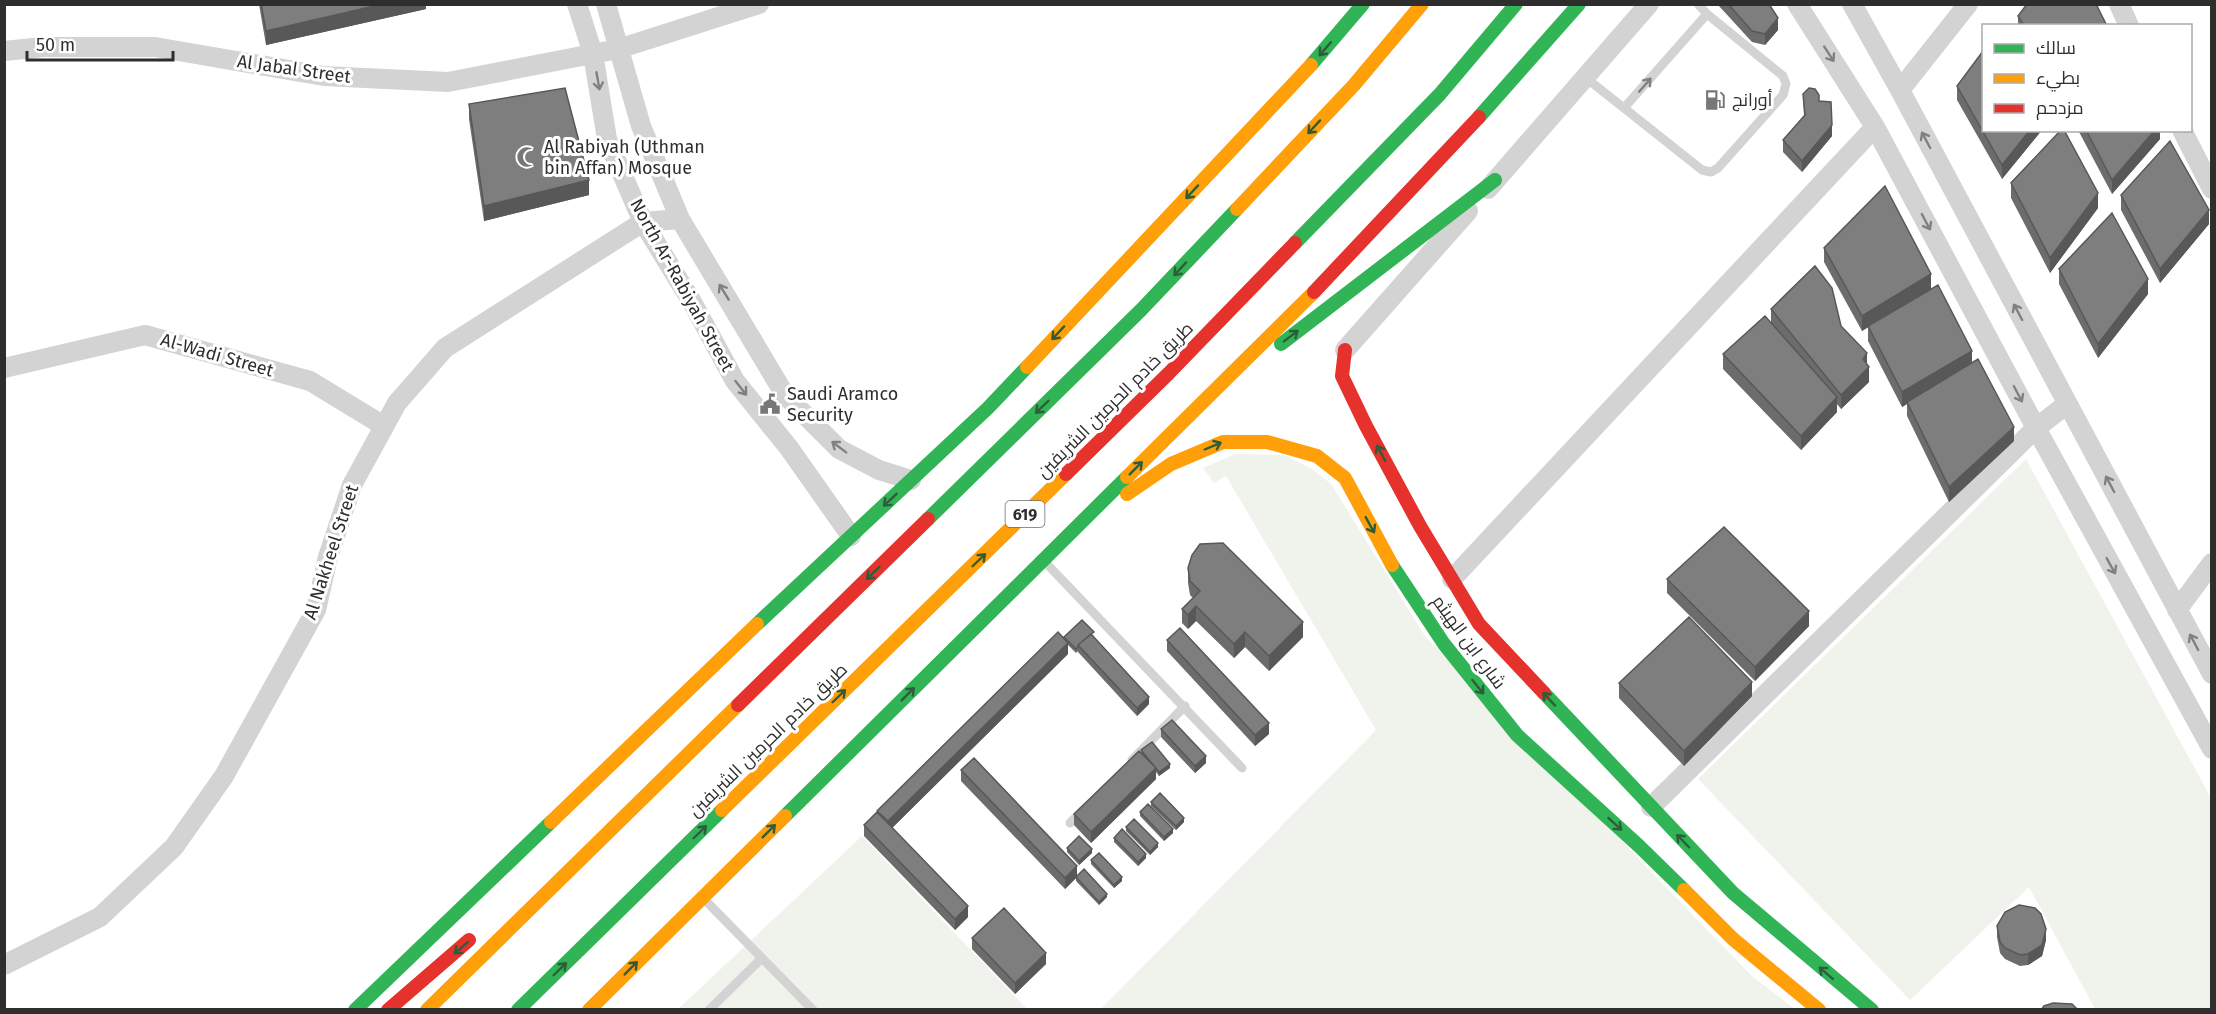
<svg xmlns="http://www.w3.org/2000/svg" width="2216" height="1014" viewBox="0 0 2216 1014" font-family="'Fira Sans',Cairo,sans-serif">
<rect width="100%" height="100%" fill="#fff"/>
<path fill="#f0f3ec" d="M1235,454l49,1 28,14 19,15 94,152 290,302 37,38 43,33 -695,1 276,-280 -150,-254 -12,7 -11,-15z
M2026,459l185,339v211h-116l-66,-122 -119,113 -212,-221z
M862,836l165,173 -350,1z"/>
<g fill="none" stroke-linecap="round" stroke-linejoin="round">
<path stroke="#d3d3d3" stroke-width="9" d="M1586,78l38,30 83,-94 -9,-10
M1624,108l78,62 9,2 7,-4 65,-73 3,-11 -3,-8 -76,-62
M1045,562l197,206
M1132,760l53,-54
M1070,823l12,-12
M704,899l109,111
M709,1010l53,-52"/>
<path stroke="#d3d3d3" stroke-width="20" d="M577,4l16,50 14,85 36,83 49,80 43,79 54,67 62,88
M606,4l35,122 39,93 105,176 54,54 40,21 32,10
M1797,4l78,123 161,301 176,321
M1852,4l48,86 312,584
M2119,4l10,22
M4,51l39,-4h112l169,29 124,6 170,-33 141,-45
M1900,90l68,-86
M2182,130l30,59
M1488,189l161,-185
M1345,350l123,-139
M4,368l141,-33 165,46 74,45
M1452,579l423,-452
M2177,610l35,-47
M1651,807l385,-379 31,-24
M4,965l96,-48 74,-70 50,-71 92,-166 12,-53 24,-72 45,-82 48,-55 198,-126 37,-3"/>
<path stroke="#30b455" stroke-width="14" d="M1311,65l52,-61
M1479,117l100,-113
M1295,243l145,-149 76,-90
M1281,344l214,-164
M928,519l213,-209 96,-101
M1392,565l52,79 73,91 122,111 45,44
M757,624l231,-216 39,-41
M1544,693l189,200 139,117
M785,816l342,-339
M355,1010l196,-188
M518,1010l204,-200"/>
<path stroke="#ff9f0a" stroke-width="14" d="M1237,209l117,-124 68,-81
M1027,367l284,-302
M1127,477l187,-185
M1127,494l44,-30 52,-22h44l50,14 28,22 47,87
M722,810l344,-336
M551,822l206,-198
M1684,890l49,49 86,71
M427,1010l311,-305
M589,1010l196,-194"/>
<path stroke="#e5322d" stroke-width="14" d="M1314,292l165,-175
M1345,350l-3,26 24,50 54,100 59,98 65,69
M1066,474l103,-101 126,-130
M738,705l190,-186
M388,1010l81,-70"/>
</g>
<path fill="#6c6c6c" d="M259,4h167v5l-160,36z
M1719,4h50l9,26 -13,15 -13,-3 -33,-36z
M2018,16l89,10h-89z
M1957,86l26,44h59l-40,49 -45,-79z
M1803,94l16,7 13,35 -30,36 -19,-20v-12l21,-24z
M469,104l120,91 -105,26 -15,-102z
M2078,130h82v9l-48,55z
M2011,183l87,25 -48,65 -39,-75z
M2121,195l88,29 -49,59 -39,-73z
M1824,248l107,41 41,73 42,79 -65,61 -42,-86v-12l-5,3 -34,-66v-14l-6,4 -38,-69z
M2059,269l89,25 -50,64 -39,-74z
M1771,309l70,17 26,38 2,18 -28,27 -4,-5v8l-36,38 -78,-81v-15l48,-31z
M1188,568l115,69 -34,34 -24,-24 -11,11 -38,-37 -8,8 -6,-6v-14l11,-11 -3,-3 -2,-12z
M1667,579l142,47 -54,55 -88,-88z
M1094,635l-1,1 56,68 -12,12 -59,-64v-1l-2,2 -8,-8v9l-176,174 76,89 -13,13 -91,-94v-11l13,-13v-1l187,-172v-2z
M1167,640l102,94 -14,12 -88,-95z
M1619,683l133,13 -68,70 -65,-68z
M1161,729l45,34 -11,10 -34,-36z
M1141,750l29,18 -11,8 -3,-4v7l-65,64 -17,-18v-11l67,-61z
M961,770l116,106 30,21 -8,8 -23,-24v-3l-11,11 -104,-108z
M1151,802l33,20 -8,8 -25,-24z
M1140,812l33,21 -9,8 -24,-25z
M1126,827l32,20 -8,8 -24,-24z
M1114,838l32,20 -8,8 -24,-24z
M1067,848l25,5 -13,12 -12,-13z
M1091,860l31,21 -8,7 -23,-24z
M1997,926l49,14 -4,16 -14,9 -8,1 -15,-7 -5,-6 -3,-16z
M972,938l74,26 -31,30 -43,-45z"/>
<path fill="#585858" d="M383,4h43v5l-160,36v-14z
M1778,18v12l-13,15v-11z
M1832,125v11l-30,36v-11z
M2030,130h12l-40,49v-14z
M2155,130h5v9l-48,55v-14z
M589,180v15l-105,26v-15z
M2098,193v15l-48,65v-15z
M2209,210v14l-49,59v-14z
M1931,274v15l-69,42v-15z
M2148,279v15l-50,64v-14z
M1972,351v15l-65,36v2l-5,3v-15z
M1867,353v15l-4,-9z
M1869,367v15l-28,27v-14z
M1837,397v15l-36,38v-14z
M2014,427v14l-65,61v-15z
M1196,606v15l-8,8v-14z
M1809,611v15l-54,55v-14z
M1303,622v15l-34,34v-15z
M1245,632v15l-11,11v-14z
M1068,643v11l-180,178v-11z
M1752,682v14l-68,70v-15z
M1149,697v7l-12,12v-8z
M1269,723v11l-14,12v-11z
M1206,756v7l-11,10v-7z
M1170,764v4l-11,8v-4z
M1156,768v11l-65,64v-11z
M1184,818v4l-8,8v-4z
M1173,829v4l-9,8v-4z
M1158,843v4l-8,8v-3z
M1092,849v4l-13,12v-4z
M1146,854v4l-8,8v-4z
M1077,866v11l-12,12v-11z
M1122,877v4l-8,7v-3z
M1107,894v3l-8,8v-3z
M968,906v11l-13,13v-11z
M2046,929v11l-4,16 -14,9v-11z
M1046,953v11l-31,30v-11z"/>
<path fill="#7e7e7e" stroke="#585858" stroke-width="1.5" d="M261,4h122l-117,27z
M1728,4h41l9,14 -13,16 -13,-3z
M2027,4h69l11,22h-83l-6,-10z
M1983,51v79h47l-28,35 -45,-79z
M565,88l24,92 -105,26 -15,-102z
M1809,88l6,1 4,6v6l12,1 1,23 -30,36 -19,-21 22,-25 -2,-21z
M2061,130h3l34,63 -48,65 -39,-75z
M2086,130h69l-43,50z
M2170,141l39,69 -49,59 -39,-74z
M1885,186l46,88 -69,42 -38,-68z
M2112,213l36,66 -50,65 -39,-75z
M1815,266l17,22 9,38 26,27 -4,6 6,8 -28,28 -70,-86z
M1938,285l34,66 -70,41 -34,-66z
M1765,316l72,81 -36,39 -78,-82z
M1978,359l36,68 -65,60 -42,-85z
M1724,527l85,84 -54,56 -88,-88z
M1223,543l80,79 -34,34 -24,-24 -11,12 -38,-38 -8,9 -6,-6 18,-18 -10,-10 -2,-13 4,-13 8,-11z
M1689,617l63,65 -68,69 -65,-68z
M1082,620l12,12 -16,13v2l-2,2 -12,-12z
M1180,628l89,95 -14,12 -88,-95z
M1058,632l10,11 -180,178 -11,-10z
M1091,634l58,63 -12,11 -59,-63z
M1172,720l34,36 -11,10 -34,-37z
M1152,742l18,22 -11,8 -18,-22z
M1139,751l17,17 -65,64 -17,-18z
M974,758l103,108 -12,12 -104,-108z
M1160,793l24,25 -8,8 -25,-24z
M1148,804l25,25 -9,8 -24,-25z
M877,812l91,94 -13,13 -91,-94z
M1134,819l24,24 -8,9 -24,-25z
M1122,829l24,25 -8,8 -24,-24z
M1079,836l13,13 -13,12 -12,-13z
M1099,853l23,24 -8,8 -23,-25z
M1084,869l23,25 -8,8 -23,-25z
M2019,905l16,3 6,6 5,15 -4,16 -14,9 -8,1 -15,-7 -5,-6 -3,-16 8,-14z
M1004,908l42,45 -31,30 -43,-45z
M2053,1003l19,1 6,6h-37l3,-4z"/>
<defs><path id="oneway-shaft" d="M-6 0H5M1.5-3L5.5 0L1.5 3" fill="none" stroke-width="1.6" stroke-linecap="round" stroke-linejoin="round" transform="scale(1.5)"/></defs>
<g stroke="#2f5d3c">
<use href="#oneway-shaft" transform="translate(1325 49) rotate(131)"/>
<use href="#oneway-shaft" transform="translate(1314 127) rotate(133)"/>
<use href="#oneway-shaft" transform="translate(1192 192) rotate(133)"/>
<use href="#oneway-shaft" transform="translate(1180 269) rotate(133)"/>
<use href="#oneway-shaft" transform="translate(1058 333) rotate(133)"/>
<use href="#oneway-shaft" transform="translate(1291 336) rotate(-37)"/>
<use href="#oneway-shaft" transform="translate(1042 407) rotate(136)"/>
<use href="#oneway-shaft" transform="translate(1213 446) rotate(-23)"/>
<use href="#oneway-shaft" transform="translate(1381 453) rotate(-118)"/>
<use href="#oneway-shaft" transform="translate(1136 468) rotate(-45)"/>
<use href="#oneway-shaft" transform="translate(890 500) rotate(137)"/>
<use href="#oneway-shaft" transform="translate(1370 525) rotate(61)"/>
<use href="#oneway-shaft" transform="translate(979 560) rotate(-44)"/>
<use href="#oneway-shaft" transform="translate(873 573) rotate(136)"/>
<use href="#oneway-shaft" transform="translate(1478 687) rotate(51)"/>
<use href="#oneway-shaft" transform="translate(908 694) rotate(-45)"/>
<use href="#oneway-shaft" transform="translate(839 696) rotate(-44)"/>
<use href="#oneway-shaft" transform="translate(1549 699) rotate(-133)"/>
<use href="#oneway-shaft" transform="translate(1615 824) rotate(42)"/>
<use href="#oneway-shaft" transform="translate(769 831) rotate(-45)"/>
<use href="#oneway-shaft" transform="translate(700 832) rotate(-44)"/>
<use href="#oneway-shaft" transform="translate(1683 841) rotate(-134)"/>
<use href="#oneway-shaft" transform="translate(461 948) rotate(139)"/>
<use href="#oneway-shaft" transform="translate(631 968) rotate(-45)"/>
<use href="#oneway-shaft" transform="translate(560 969) rotate(-44)"/>
<use href="#oneway-shaft" transform="translate(1826 973) rotate(-139)"/>
</g>
<g stroke="#808080">
<use href="#oneway-shaft" transform="translate(1829 54) rotate(57)"/>
<use href="#oneway-shaft" transform="translate(598 81) rotate(80)"/>
<use href="#oneway-shaft" transform="translate(1645 85) rotate(-49)"/>
<use href="#oneway-shaft" transform="translate(1926 140) rotate(-118)"/>
<use href="#oneway-shaft" transform="translate(1926 222) rotate(62)"/>
<use href="#oneway-shaft" transform="translate(724 292) rotate(-121)"/>
<use href="#oneway-shaft" transform="translate(2018 312) rotate(-118)"/>
<use href="#oneway-shaft" transform="translate(741 388) rotate(52)"/>
<use href="#oneway-shaft" transform="translate(2018 394) rotate(62)"/>
<use href="#oneway-shaft" transform="translate(839 447) rotate(-143)"/>
<use href="#oneway-shaft" transform="translate(2110 484) rotate(-118)"/>
<use href="#oneway-shaft" transform="translate(2111 566) rotate(61)"/>
<use href="#oneway-shaft" transform="translate(2194 642) rotate(-118)"/>
</g>
<defs>
<g id="fuel-bare" transform="scale(1.62)"><path d="M-5.5-6h7V0h2V4h1.3V-2.5L3-4.5l.8-.8L6-3V5H2.5V1h-1V6h-7ZM-4.2-4.7v3.2H.2V-4.7Z" fill="#777" stroke="#fff" stroke-width="2.5" paint-order="stroke"/></g>
<g id="mosque-bare" transform="scale(1.62)"><path d="M3.5-4.9A6 6 0 1 0 3.5 4.9A5 5 0 1 1 3.5-4.9Z" fill="#777" stroke="#fff" stroke-width="2.5" paint-order="stroke"/></g>
<g id="civic-bare" transform="scale(1.62)"><path d="M-.6-6.5H3V-4.5H.6V-3L4-1V1h2V6H-6V1h2V-1L-.6-3ZM-1.2 2.5V6h2.4V2.5Z" fill="#777" stroke="#fff" stroke-width="2.5" paint-order="stroke"/></g>
</defs>
<g fill-rule="evenodd">
<use href="#fuel-bare" x="1715" y="100"/>
<use href="#mosque-bare" x="527" y="157"/>
<use href="#civic-bare" x="770" y="404"/>
</g>
<g text-anchor="middle" stroke-width="6" stroke-linejoin="round" paint-order="stroke">
<rect fill="#fff" stroke="#6d6d6d" stroke-width="1.5" x="1005.5" y="501" width="39" height="26" rx="4.5"/>
<g font-size="16" font-weight="bold" fill="#2e2e2e">
<text x="1025" y="520">619</text>
</g>
<g font-size="18" fill="#2e2e2e" stroke="#fff">
<text transform="translate(294 69) rotate(8)" y="6">Al Jabal Street</text>
<text transform="translate(682 285) rotate(61)" y="6">North Ar-Rabiyah Street</text>
<text transform="translate(217 355) rotate(16)" y="6">Al-Wadi Street</text>
<text transform="translate(1115 400) rotate(-45)" y="6">طريق خادم الحرمين الشريفين</text>
<text transform="translate(331 552) rotate(-72)" y="6">Al Nakheel Street</text>
<text transform="translate(1469 642) rotate(54)" y="6">شارع ابن الهيثم</text>
<text transform="translate(768 740) rotate(-44)" y="6">طريق خادم الحرمين الشريفين</text>
</g>
<g font-size="18" fill="#2e2e2e" stroke="#fff" text-anchor="start">
<text x="1732" y="106">أورانج</text>
<text x="544" y="153">Al Rabiyah (Uthman<tspan x="544" dy="21">bin Affan) Mosque</tspan></text>
<text x="787" y="400">Saudi Aramco<tspan x="787" dy="21">Security</tspan></text>
</g>
</g>
<rect width="2216" height="1014" fill="none" stroke="#2e2e2e" stroke-width="12"/>
<rect x="1982" y="24" width="210" height="108" fill="#ffffff" stroke="#ababab" stroke-width="1.5"/>
<rect x="1994" y="44" width="30" height="9" fill="#30b455" stroke="#ababab" stroke-width="1.5"/>
<text x="2036" y="54" font-size="18" fill="#2e2e2e">سالك</text>
<rect x="1994" y="74" width="30" height="9" fill="#ff9f0a" stroke="#ababab" stroke-width="1.5"/>
<text x="2036" y="84" font-size="18" fill="#2e2e2e">بطيء</text>
<rect x="1994" y="104" width="30" height="9" fill="#e5322d" stroke="#ababab" stroke-width="1.5"/>
<text x="2036" y="114" font-size="18" fill="#2e2e2e">مزدحم</text>
<path d="M27 51v9h146v-9" fill="none" stroke="#2e2e2e" stroke-width="3"/>
<text x="36" y="51" font-size="18" fill="#2e2e2e" stroke="#ffffff" stroke-width="4.5" paint-order="stroke">50 m</text>
</svg>
